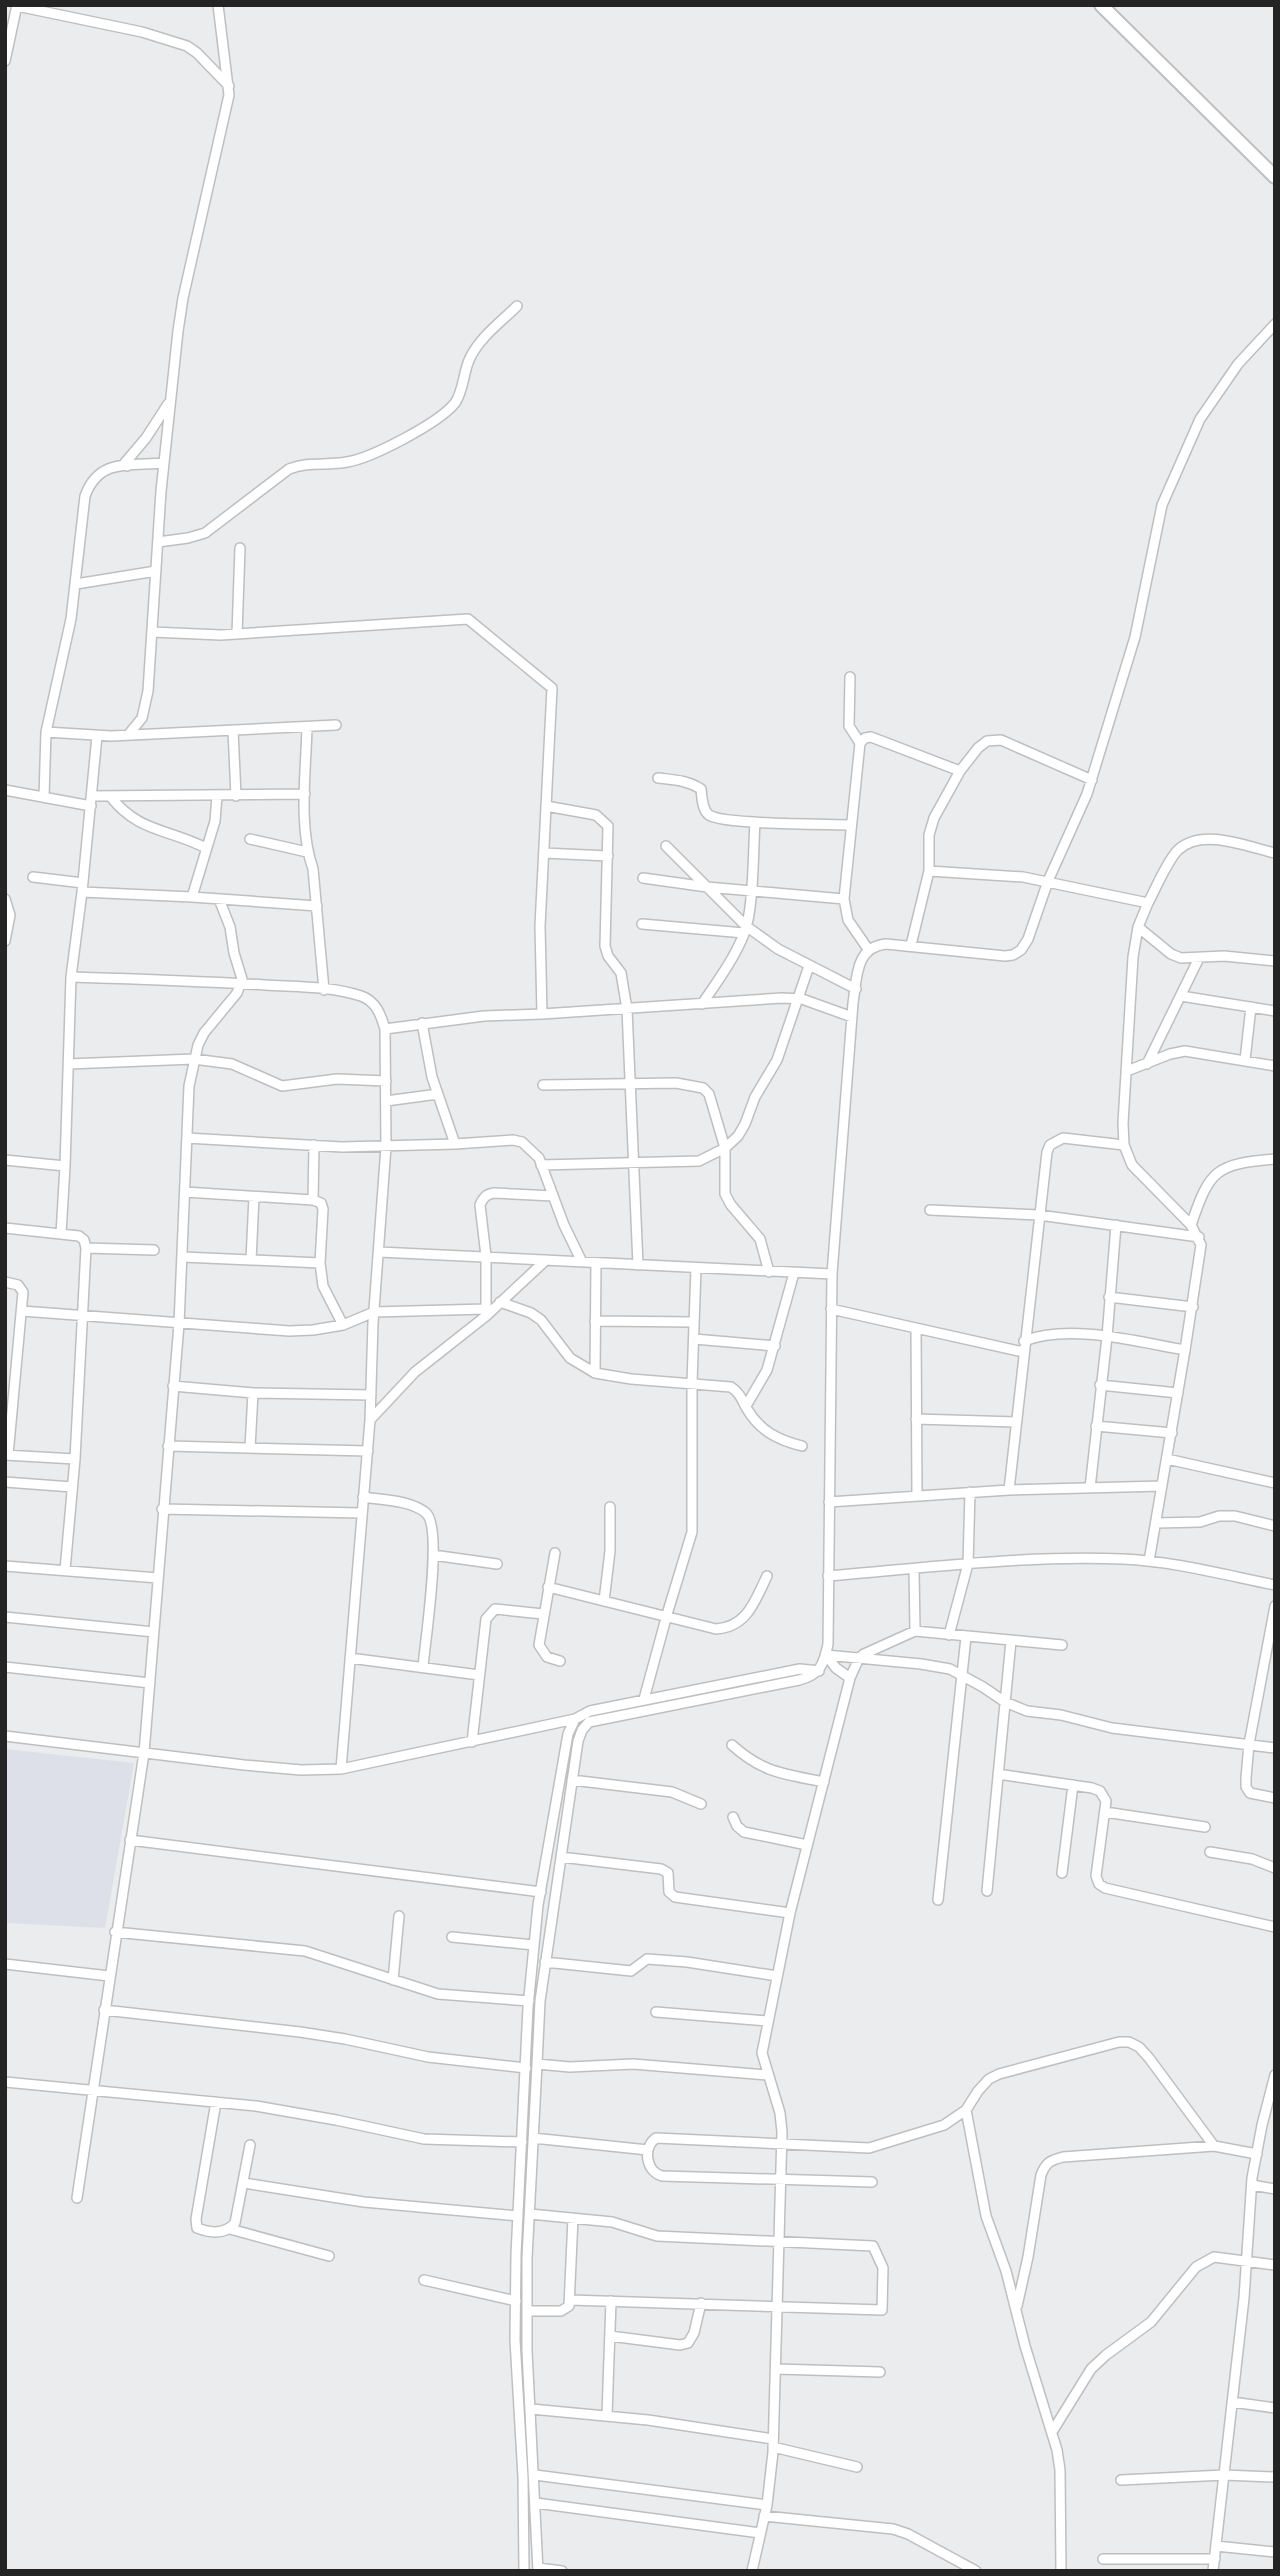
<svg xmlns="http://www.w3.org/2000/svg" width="1280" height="2576" viewBox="0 0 1280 2576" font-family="'Golos Text',sans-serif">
<rect width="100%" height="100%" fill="#ebecee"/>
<path fill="#dde0e9" d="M5,1749l129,14 -29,165 -100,-5z"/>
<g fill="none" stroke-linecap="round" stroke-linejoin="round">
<g stroke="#bebfc1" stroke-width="12">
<path id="street" d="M17,6l125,26 45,14 10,7 32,33
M5,61l12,-56
M127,466l-3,-2 22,-26 22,-34
M158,542l30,-4 17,-5 84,-64c20,-8 38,-3 58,-7 25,-4 92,-39 108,-59 9,-13 8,-31 15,-45 10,-21 31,-36 47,-52
M76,584l80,-13
M152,632l69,3 247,-16 84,69 -12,238 2,88
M237,634l3,-86
M850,677l-1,49 11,17
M307,727c-1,45 -9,99 6,142l11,121
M233,730l3,66
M46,732l65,4 225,-11
M128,735l14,-17 6,-27 13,-200 17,-160 5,-33 46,-203 -11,-90
M658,778c16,2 29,2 43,11 1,8 1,21 8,26 15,10 118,9 142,10
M5,790l86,16
M92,796l213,-2
M110,796c29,37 57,32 96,52
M44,797l2,-65 25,-113 14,-123c14,-38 44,-30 79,-33
M546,806l50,9 12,11 -3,120 3,10 13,17 6,36 11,256
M250,839l57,13
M666,846l80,80 32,23 78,40
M544,853l64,3
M929,871l94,6 125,26c8,-15 19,-42 30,-53 24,-23 70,-3 97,3
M33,877l50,6
M643,878l64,9 137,12
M82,892l110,5 125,9
M192,897l23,-76 2,-25
M5,899l5,16 -5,26
M1148,903l-10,24 -5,30 -10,166 1,22 8,20 59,60 10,20 -16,105 -36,211
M642,924l102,9
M1138,927l33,27 10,4 43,-2 51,5
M911,945l18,-74v-36l5,-17 26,-47 18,-23 9,-7 14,-1 91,40
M868,949l-20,-29 -4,-21 16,-156 5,-5 6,-1 89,34
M71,977c65,2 129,4 194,8 31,2 66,1 96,11 15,5 20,19 24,33l1,118 -13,176 -3,97 -29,349
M1181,996l94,15
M702,1004c15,-22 32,-45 42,-70 10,-25 9,-83 11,-112
M422,1023l10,54 23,67
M385,1029l99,-13 58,-2 240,-16 20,1 50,18
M1245,1060l6,-53
M68,1064l126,-5 38,5 50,22 55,-7 49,2
M1147,1064l52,-106
M1127,1071l43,-17 15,-3 90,15
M543,1085l133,-2 27,5 6,6 16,54v46l6,11 29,34 9,33
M386,1101l52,-7
M187,1138l155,9 113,-3 58,-4 9,2 17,16 25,67 18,37
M5,1160l60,6
M541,1165l158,-4 26,-13 13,-12 7,-12 10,-27 22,-37 32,-94
M185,1192l128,8 8,3 2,6 -3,54 3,23 20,39
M313,1200l1,-55
M930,1210l109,5 160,22
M1191,1225c19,-56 25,-61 84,-66
M5,1228l74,8 5,4 2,8 -11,211 -10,111
M61,1234l4,-68 6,-189 11,-85 15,-156
M86,1248l68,2
M379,1252l453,22
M183,1257l137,6
M251,1260l3,-63
M5,1282l13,3 5,7 -15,163
M1109,1297l84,10
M500,1302l31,11 10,7 29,38 25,15 36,6 100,8c9,6 11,13 16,22 13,22 31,31 55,37
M831,1309l192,43
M22,1311l267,20 24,-1 30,-5 31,-13 112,-3
M486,1313v-57l-6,-51c3,-7 6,-11 14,-12l59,3
M595,1321l99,1
M916,1328l1,168
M694,1339l81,7
M1024,1341c46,-18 114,1 161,9
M595,1373l1,-110
M1100,1385l78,8
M173,1386l80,7 118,2
M746,1406l21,-36 27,-97
M916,1419l100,3
M370,1420l45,-48 71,-56 60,-56
M1096,1426l76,7
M168,1446l200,5
M250,1448l3,-55
M5,1455l70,4
M1167,1459l108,24
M5,1482l67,5
M1090,1488l17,-151 9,-112
M1009,1490l38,-338 3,-7 13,-7 61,7
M363,1497c19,3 48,3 63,16 17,15 -1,128 -3,154
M829,1502l180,-12 153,-4
M162,1509l200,4
M1156,1523l44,-1 19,-6h16l40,10
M555,1553l-16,92 8,12 13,4
M433,1555l64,9
M5,1566l153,12
M914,1569l1,62
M828,1576c98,-8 196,-21 294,-17 51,2 103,16 153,26
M548,1587l168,42c31,-2 39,-28 51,-53
M604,1601l6,-50v-44
M1275,1606l-26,138 -3,34v9l4,6 25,5
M5,1617l149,15
M949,1635l19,-71 2,-72
M826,1655l95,9 29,5 33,18 22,15 22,9 34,4 51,13 163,20
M826,1655l10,13 14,10
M350,1658l129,17
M5,1667l145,16
M644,1699l24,-88 24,-79v-149l4,-115
M5,1736l239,29 57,5 40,-1 234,-50
M472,1742l14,-123 9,-10 48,5
M732,1745c31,28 52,29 92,37
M998,1774l94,14 8,3 6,10 -10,75 3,8 6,4 170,39
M572,1780l100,12 29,12
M1105,1812l100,15
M733,1817l4,9 7,6 63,13
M130,1840l411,52
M1210,1852l42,7 23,9
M561,1857l100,12 7,4 1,19 6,5 115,16
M1062,1873l11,-88
M987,1891l24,-250
M938,1900l28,-263
M115,1932l190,19 133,43 91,7
M452,1937l82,8
M545,1962l86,9 16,-12 40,3 90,14
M5,1964l104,12
M393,1980l6,-64
M104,2010l196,22 45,7 83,18 98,11
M656,2012l112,9
M537,2064l33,3 63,-3 134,11
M5,2082l251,24 80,14 88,19 98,3
M216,2102l-20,117 1,9c13,5 28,7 38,-5l15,-78
M966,2110l20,106 20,55 19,75 32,104 3,20 1,101
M533,2138l115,12
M872,2182l-210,-6c-17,-5 -19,-29 -6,-38l213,10 75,-23 22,-15 12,-19 11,-12 10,-5 120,-32h10l10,5 10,11 65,88
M244,2183l120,19 154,14
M1252,2185l23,4
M77,2198l67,-445 35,-429 10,-238 9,-41 6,-12 33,-40 5,-14 -8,-26 -4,-26 -11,-28
M530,2214l82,8 45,14 216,10 10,22 -1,42 -312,-10
M230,2229l99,27
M424,2280l92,21
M1017,2306l11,-49 13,-82c5,-13 10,-15 22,-18l151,-11 43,8
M527,2311h34l8,-5 4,-88
M610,2336l70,9 8,-2 6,-10 7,-30
M776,2369l104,3
M1232,2402l43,6
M531,2409l117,11 125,19
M607,2415l4,-114
M1052,2432l39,-63 15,-14 45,-33 45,-55 18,-10 61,8
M773,2447l84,20
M535,2475l232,30
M1121,2480l103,-5 51,2
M536,2503l224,30
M764,2516l129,13 15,5 68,37
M1216,2546l59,6
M1103,2559h112
M538,2568l24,3
M524,2571l-1,-94 -8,-137 1,-85 12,-248 10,-102 30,-171 7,-15 15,-8 210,-42 19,2
M538,2571l-11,-220v-93l10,-194 3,-63 38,-260 4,-11 7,-8 210,-42c21,-5 25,-16 29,-36l4,-370 21,-271c4,-25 2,-56 33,-59l119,12 8,-1 8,-5 7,-11 20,-58 39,-87 48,-157 27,-132 38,-86 38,-55 37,-40
M752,2571l15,-66 6,-53 9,-320 -2,-19 -18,-60 28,-140 60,-235 9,-20 5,-4 51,-23 147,14
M1213,2571l31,-273 8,-120 10,-53 13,-50"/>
</g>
<g stroke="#bebfc1" stroke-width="16">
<path id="secondary" d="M1101,5l174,172"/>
</g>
<use href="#street" stroke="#fff" stroke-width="9"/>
<use href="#secondary" stroke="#fff" stroke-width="12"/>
</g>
<rect width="1280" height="2576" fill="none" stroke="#242425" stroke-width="14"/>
</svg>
